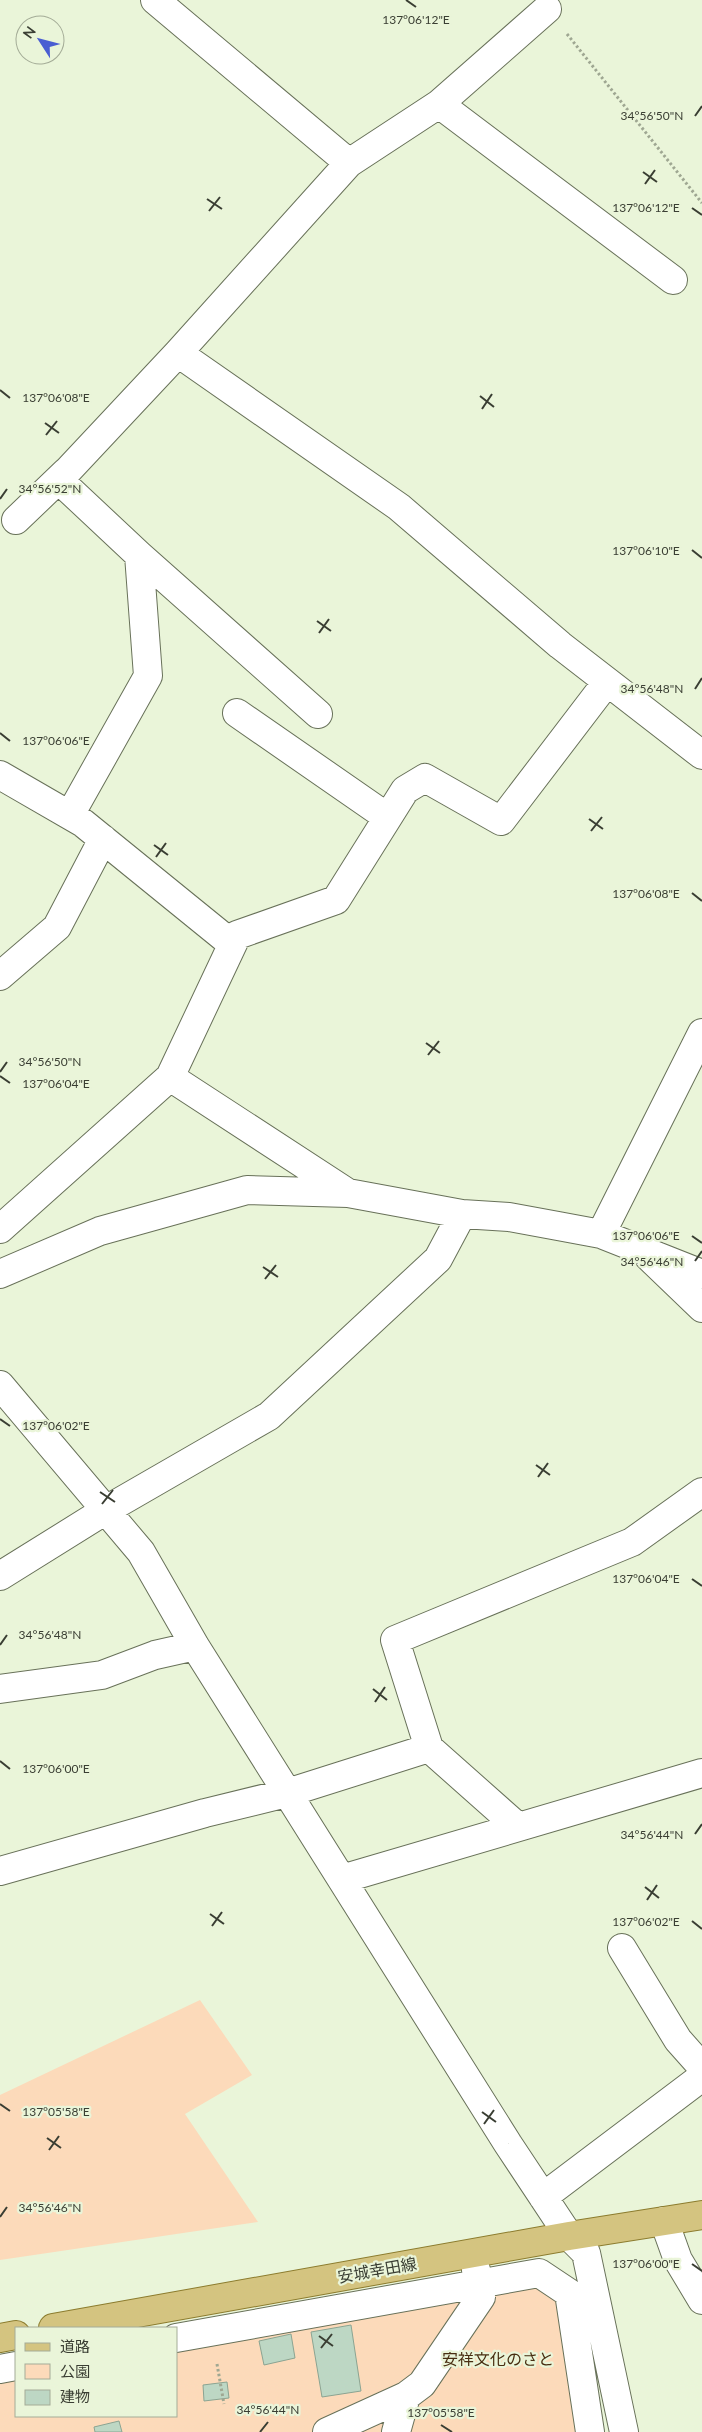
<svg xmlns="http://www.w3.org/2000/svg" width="702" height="2432" viewBox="0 0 702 2432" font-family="Lato,'Noto Sans JP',sans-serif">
<rect width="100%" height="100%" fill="#eaf5d9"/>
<path fill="#fcdaba" d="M200,2000l52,75 -67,39 73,108 -258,38v-165z
M536,2279l25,17 21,136h-582v-56l16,-3v43h160v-72z"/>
<path fill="#bdd7c4" stroke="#8ba492" d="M351,2325l10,66 -39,6 -11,-65z
M291,2334l4,24 -31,7 -5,-24z
M227,2382l2,16 -25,3 -1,-16z
M119,2421l3,11h-27l-1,-5z"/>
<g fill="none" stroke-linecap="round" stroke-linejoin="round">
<g stroke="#687159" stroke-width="30">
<path id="minor" d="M155,0l194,163 -171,190 221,154 161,138 142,110
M439,104l234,176
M349,163l90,-59 108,-95
M16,520l50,-48
M139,555l179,159
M237,713l150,104
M0,775l83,48 149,121
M70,815l78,-139 -9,-121 -80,-75 119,-127
M0,976l57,-49 46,-88
M170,1077l67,-142 99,-35 69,-110 20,-12 76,43 106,-139
M0,1229l170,-152 178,116
M601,1234l101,-201
M649,1257l53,51
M0,1274l100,-43 147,-41 101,3 114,21 47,3 49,9 43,8 101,40
M0,1385l141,167 54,94 313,498 61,92 17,17 38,179
M0,1576l106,-66 163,-94 169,-157 24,-45
M0,1689l102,-14 53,-20 40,-9
M429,1748l-34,-108 237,-98 70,-50
M0,1871l205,-58 82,-20 142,-45 89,79
M342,1879l360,-106
M622,1948l56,92 24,27
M543,2197l159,-120
M664,2221l14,39 24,40
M176,2338l363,-65 30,20 21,139
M0,2369l16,-3
M327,2432l79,-36 16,-12 59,-87 -5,-27
M396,2432l10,-36"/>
</g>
<g stroke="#8c7c2e" stroke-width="30">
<path id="major" d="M53,2328l516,-92 133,-21
M0,2338l16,-3"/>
</g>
<path stroke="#9fa792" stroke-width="3" stroke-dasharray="2.5 2.5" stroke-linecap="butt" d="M567,34l135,169
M217,2364l7,40"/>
<use href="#minor" stroke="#fff" stroke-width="28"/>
<use href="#major" stroke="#d4c480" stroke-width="28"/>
</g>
<path fill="none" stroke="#3a3e33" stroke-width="2" d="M406,0l10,7M695,116l7,-10M643,172l14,10M645,184l10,-14M207,199l15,10M692,208l10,7M209,211l11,-14M0,390l10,8M480,396l14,11M482,409l10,-15M45,423l14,10M46,435l11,-14M0,499l7,-10M692,550l10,8M317,621l14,10M319,633l10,-14M695,689l7,-11M0,733l10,8M589,819l14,10M591,831l11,-14M154,845l14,10M156,857l10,-14M692,893l10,8M426,1043l14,10M428,1055l11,-14M0,1072l7,-10M0,1076l10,7M692,1236l10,7M695,1261l7,-10M263,1267l15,10M265,1279l11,-14M0,1419l10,7M536,1465l14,10M538,1477l10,-14M100,1492l15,10M102,1504l11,-14M692,1579l10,7M0,1645l7,-10M373,1689l14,11M375,1702l10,-15M0,1761l10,8M695,1834l7,-10M645,1887l14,11M647,1900l10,-15M210,1914l14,10M692,1921l10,8M212,1926l10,-14M0,2104l10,7M482,2112l14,10M484,2124l10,-14M47,2138l14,10M49,2150l10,-14M0,2217l7,-10M692,2264l10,7M319,2336l14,10M321,2348l11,-14M441,2425l11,7M260,2432l8,-10"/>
<g text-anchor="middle" stroke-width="4.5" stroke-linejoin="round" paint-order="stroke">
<g font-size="16" fill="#3a3e33" stroke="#eaf5d9">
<text transform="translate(377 2270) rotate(-10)" y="6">安城幸田線</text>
</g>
<g font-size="16" fill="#482e11" stroke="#eaf5d9">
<text x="498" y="2365">安祥文化のさと</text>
</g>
</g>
<g font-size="12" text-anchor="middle" fill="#3a3e33" stroke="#eaf5d9" stroke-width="4.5" stroke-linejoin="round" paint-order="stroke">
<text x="416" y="24">137°06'12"E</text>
<text x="652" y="120">34°56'50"N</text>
<text x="646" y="212">137°06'12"E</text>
<text x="56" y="402">137°06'08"E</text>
<text x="50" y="493">34°56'52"N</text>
<text x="646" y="555">137°06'10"E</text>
<text x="652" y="693">34°56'48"N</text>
<text x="56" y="745">137°06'06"E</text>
<text x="646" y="898">137°06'08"E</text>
<text x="50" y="1066">34°56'50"N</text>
<text x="56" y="1088">137°06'04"E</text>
<text x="646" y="1240">137°06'06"E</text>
<text x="652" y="1266">34°56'46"N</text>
<text x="56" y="1430">137°06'02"E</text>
<text x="646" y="1583">137°06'04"E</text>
<text x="50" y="1639">34°56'48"N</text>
<text x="56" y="1773">137°06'00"E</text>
<text x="652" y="1839">34°56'44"N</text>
<text x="646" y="1926">137°06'02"E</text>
<text x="56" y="2116">137°05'58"E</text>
<text x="50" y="2212">34°56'46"N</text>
<text x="646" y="2268">137°06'00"E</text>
<text x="268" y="2414">34°56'44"N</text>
<text x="441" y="2417">137°05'58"E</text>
</g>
<rect x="15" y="2327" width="162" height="90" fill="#eaf5d9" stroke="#a4ac97"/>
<rect x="25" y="2343" width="25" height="8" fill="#d4c480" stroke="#a4ac97"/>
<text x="60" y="2352" font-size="15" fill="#3a3e33">道路</text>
<rect x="25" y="2364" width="25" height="15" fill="#fcdaba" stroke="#a4ac97"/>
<text x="60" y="2377" font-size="15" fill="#3a3e33">公園</text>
<rect x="25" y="2390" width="25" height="15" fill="#bdd7c4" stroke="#a4ac97"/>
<text x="60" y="2402" font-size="15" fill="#3a3e33">建物</text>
<g transform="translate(40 40) rotate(306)"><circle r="24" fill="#eaf5d9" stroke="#a4ac97"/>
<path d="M0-4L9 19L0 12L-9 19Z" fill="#4a5ed2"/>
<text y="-8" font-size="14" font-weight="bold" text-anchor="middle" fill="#3a3e33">N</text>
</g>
</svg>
